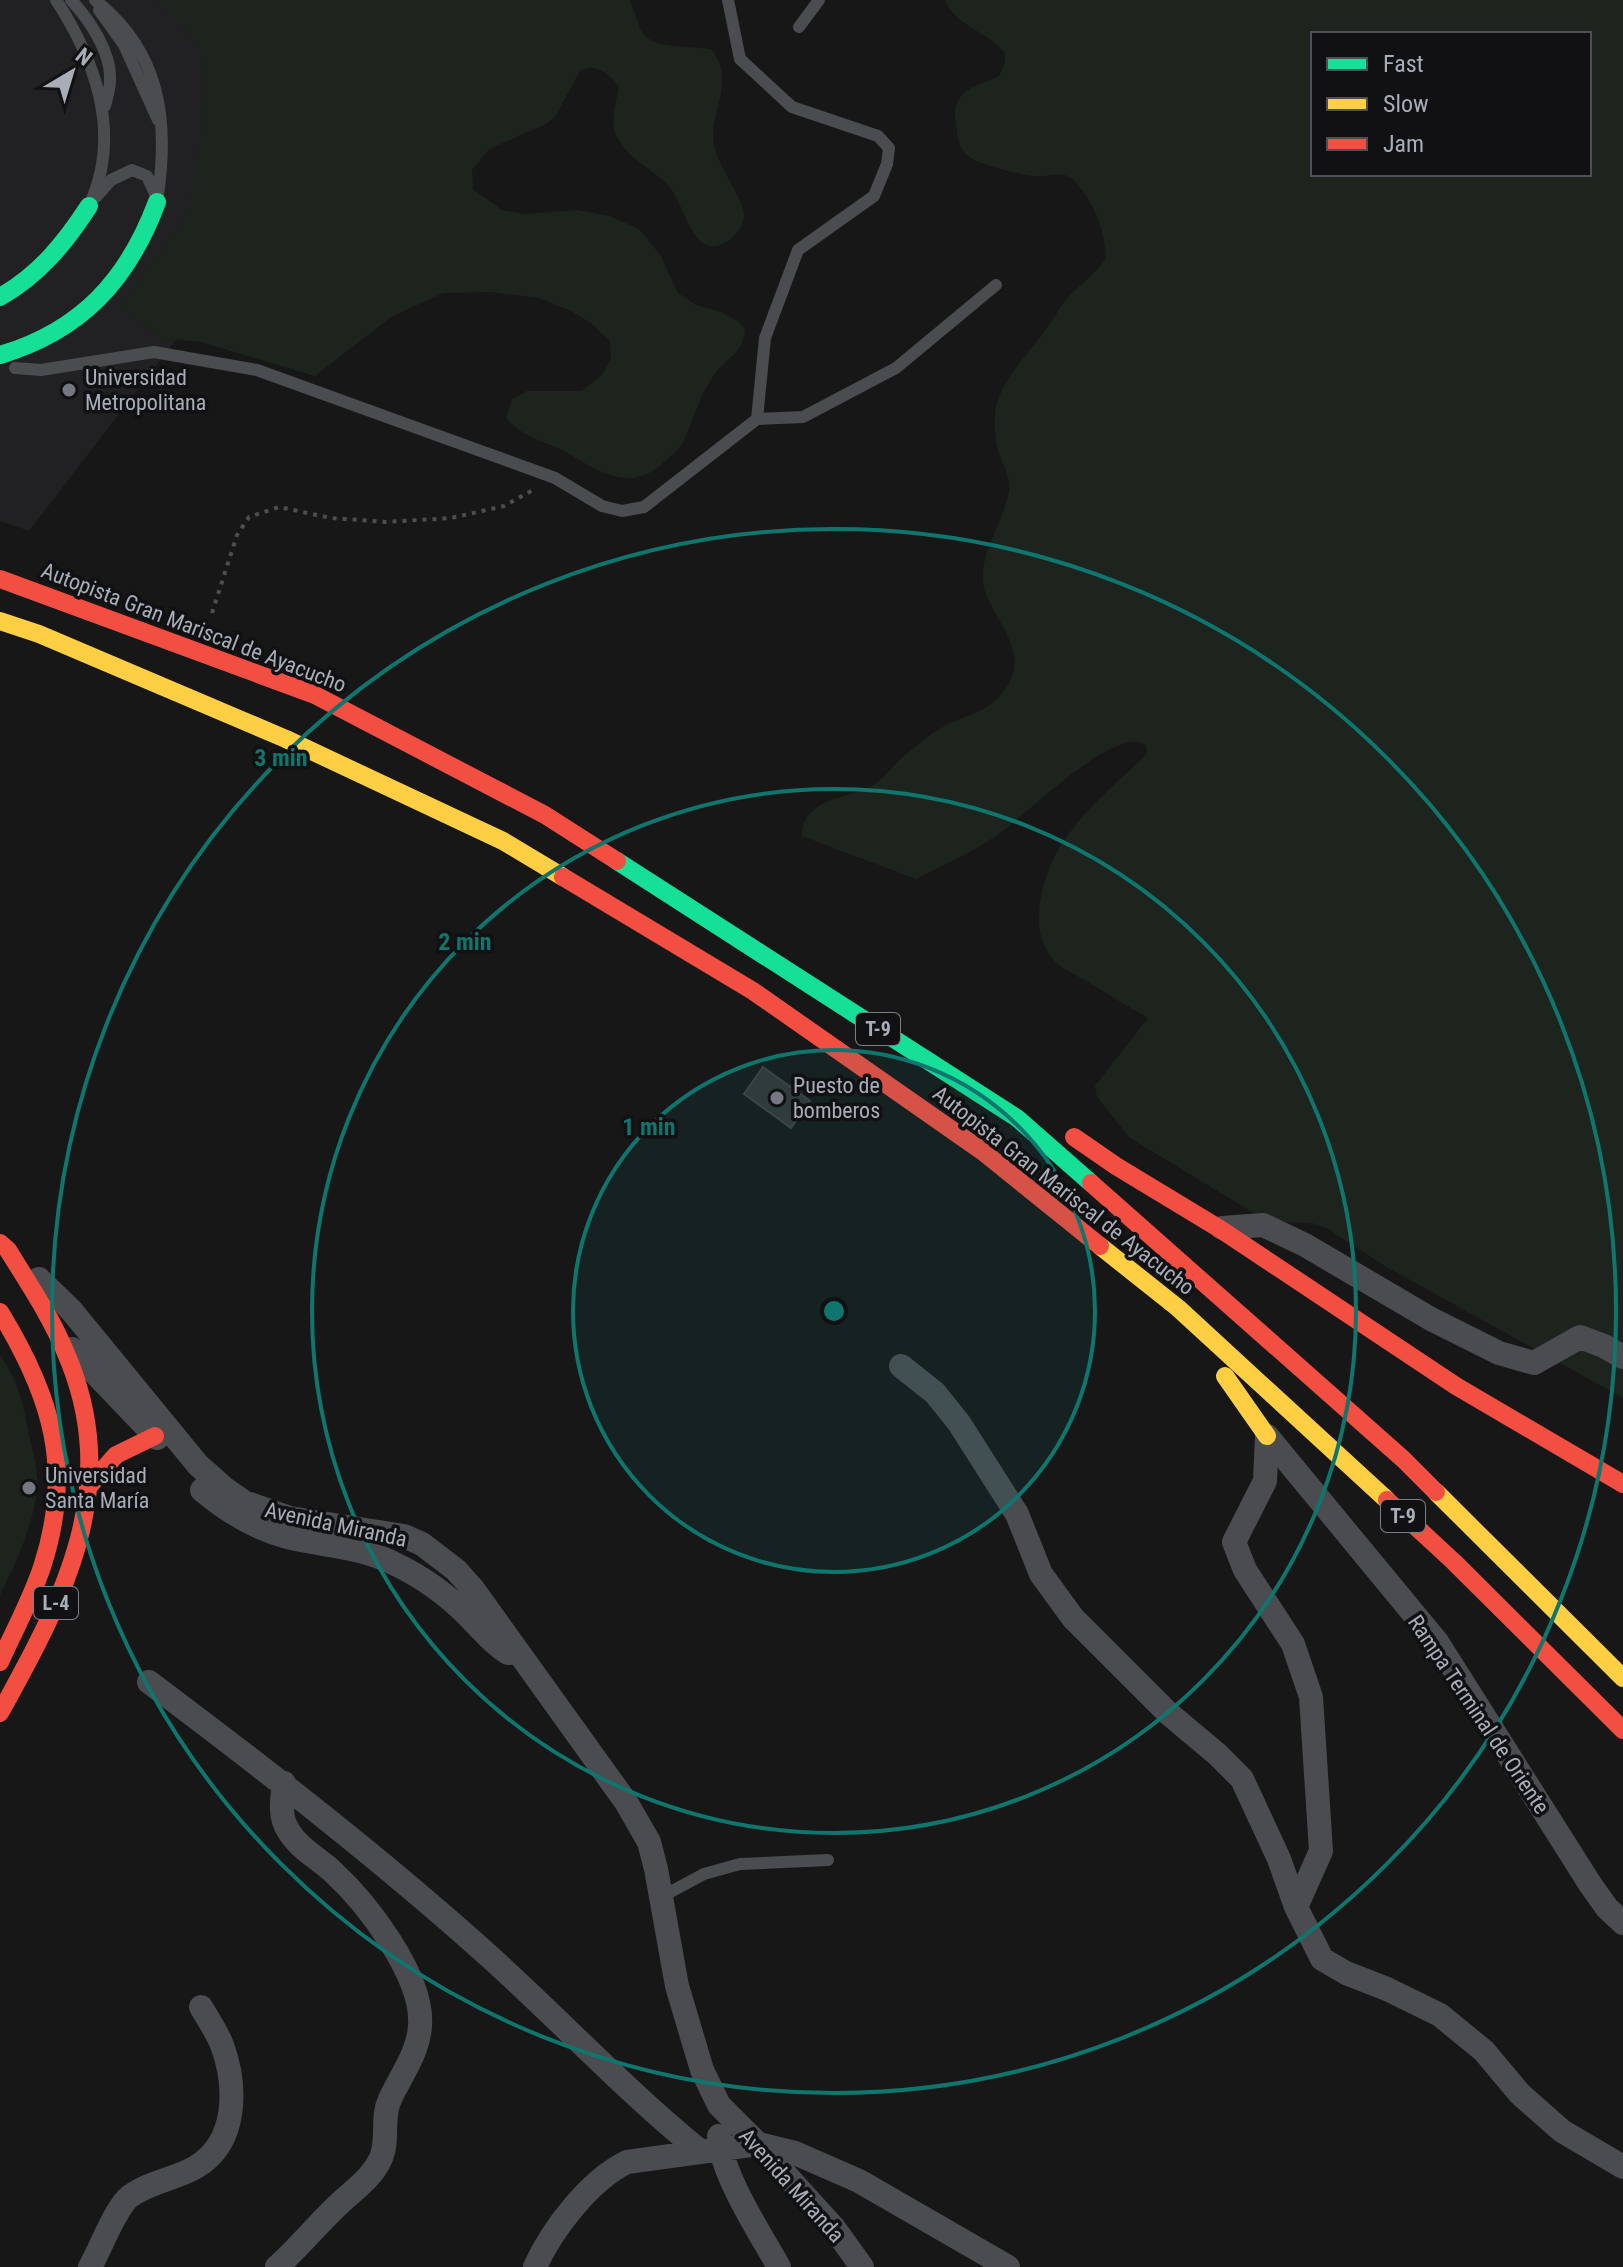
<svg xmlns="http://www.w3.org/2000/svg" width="1623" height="2267" viewBox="0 0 1623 2267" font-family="'Roboto Condensed',sans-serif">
<rect width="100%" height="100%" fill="#171717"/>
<path fill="#212123" d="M0,0h310l-72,259 -209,272 -29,-10z"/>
<path fill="#1d241e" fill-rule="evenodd" d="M155,0h475c4,9 6,20 11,30 11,22 51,14 71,20 25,34 -4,60 2,95 4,23 32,56 30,72 -1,9 -10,21 -17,25 -35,20 -42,-38 -58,-56 -17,-18 -42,-27 -53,-51 -6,-13 0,-34 3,-48 -9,-13 -25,-25 -39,-16l-25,46 -9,7 -57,25 -17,21 1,19 29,21 24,4 50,-4 34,6 29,13 22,27 17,37 18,12 25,7 18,10 6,7c-2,27 -21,29 -33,49 -13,19 -18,41 -28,62 -4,9 -13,16 -20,22 -32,31 -63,11 -95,-8 -21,-12 -48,-17 -63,-36l6,-19 15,-8h54l21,-16 9,-17 -1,-17 -19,-18 -22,-13 -30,-12 -48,-6 -48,1 -52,24 -76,59 -114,-34 -37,-4 -44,-29 63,-87 7,-15c5,-36 21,-110 14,-143 -6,-25 -30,-48 -49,-64z
M945,0h678v1398l-238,-132 -57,-37 -16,-6 -35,-1 -23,-9 -124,-75 -33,-41 -2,-11 53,-68c-21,-12 -42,-25 -63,-38 -9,-5 -19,-9 -27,-16 -14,-11 -20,-31 -19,-49 5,-73 55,-111 105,-158l3,-5 -1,-7c-31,-22 -124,75 -153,93 -24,16 -51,28 -77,41l-114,-43c0,-37 43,-37 68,-49 15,-7 25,-26 40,-36 9,-7 19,-16 29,-22 29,-17 55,-15 72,-50 16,-34 -25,-68 -28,-96 -3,-33 21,-61 26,-92 2,-14 -7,-28 -11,-41 -3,-11 -4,-24 -3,-36 2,-31 39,-66 56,-92 6,-8 10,-17 17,-25 13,-13 27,-23 38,-39 -2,-27 -8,-45 -24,-68 -3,-4 -7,-10 -12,-13 -13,-6 -24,1 -36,-1 -15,-2 -61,-12 -69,-23 -7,-8 -8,-19 -9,-29 -6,-35 19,-36 43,-48l6,-14v-9c-17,-22 -48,-25 -60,-53zM1313,34h276v140h-276z
M0,1355c18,25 24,50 29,80 4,18 10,37 8,55 -4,36 -21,73 -37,105z"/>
<path fill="#353536" stroke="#3f4043" stroke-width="2" d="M763,1067l47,34 -19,27 -47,-34z"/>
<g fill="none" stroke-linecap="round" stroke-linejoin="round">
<path stroke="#4d4e52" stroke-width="4" stroke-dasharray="4 6" stroke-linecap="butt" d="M212,613l25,-78 12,-18 30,-10 52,11 55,4 65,-4 53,-12 31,-17"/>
<path stroke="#4b4c50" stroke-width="12" d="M56,0c38,58 65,131 36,199
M71,0c18,19 41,53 39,81 0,8 -3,17 -5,25
M95,0c65,51 74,119 63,195
M99,10l25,35 34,75
M799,27l20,-27
M96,197l15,-17 21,-10 15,6 9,20
M15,368l26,2 113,-18 103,18 298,108 47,28 20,5 22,-4 113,-88 8,-81 33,-88 76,-54 13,-32 2,-16 -11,-12 -86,-29 -52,-48 -12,-59
M757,419l46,-2 93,-49 100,-83
M661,1897l43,-23 36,-10 88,-4"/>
<path stroke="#4b4c50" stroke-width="24" d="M1222,1228l41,-3 42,20 126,74 68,34 35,10 46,-26 24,9 19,11
M39,1279l32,31 127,155 26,23 20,14 46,16 114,18 18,8 34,26 17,19 153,213 23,40 7,27 21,117 25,84 17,35 39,39 76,84 28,39
M72,1349l85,89
M901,1366l34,27 24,30 58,91 24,60 32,44 95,95 49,41 25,25 37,80 17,48 26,52 24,14 41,16 53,26 44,36 36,43 42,37 61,36
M1267,1436l170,206 153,242 17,24 16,15
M1267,1436l-2,45 -31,61 11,28 48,74 18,53 10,154 -25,56
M202,1490c26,22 52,38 85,47 36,9 72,9 106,26 30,14 57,34 79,57 12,12 21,24 36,33
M149,1682c117,88 232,177 341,275 71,64 136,134 210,194
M719,2136c2,38 41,97 60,131
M90,2267c10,-17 25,-58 39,-70 19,-15 47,-18 67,-30 42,-25 41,-81 26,-122 -5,-13 -14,-26 -21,-38
M277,2267c21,-19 39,-41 60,-61 16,-16 34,-26 44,-48 8,-19 0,-40 9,-59 11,-24 28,-45 30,-73 4,-49 -53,-123 -88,-155 -14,-13 -34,-23 -44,-41 -9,-14 -6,-31 -4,-47
M535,2267c17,-38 55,-87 92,-105l131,-18 37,9 64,28 149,86"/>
<path stroke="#16e098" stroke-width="18" d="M0,297c39,-22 65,-54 89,-91
M0,355c81,-24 128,-75 157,-153
M617,861l400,257 74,65"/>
<path stroke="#ffcf43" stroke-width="18" d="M0,621l39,13 247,105 217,102 60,36
M1100,1246l78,62 209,192
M1225,1376l42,60
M1436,1492l187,186"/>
<path stroke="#f24e42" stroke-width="18" d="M0,579l315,116 230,120 72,46
M563,877l190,114 229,160 118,95
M1074,1137l42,29 104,63 236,157 167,98
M1091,1183l312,276 33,33
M0,1243l8,7c20,33 42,65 57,101 59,134 0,245 -65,362
M0,1312c52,85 74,157 42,255 -11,33 -28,64 -42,95
M90,1485l26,-30 39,-19
M1387,1500l67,62 169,168"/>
</g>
<circle cx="834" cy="1311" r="261" fill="#0f766e" fill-opacity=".12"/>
<g fill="none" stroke="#0f766e" stroke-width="4">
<circle cx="834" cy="1311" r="261"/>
<circle cx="834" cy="1311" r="522"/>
<circle cx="834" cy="1311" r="782"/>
</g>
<g fill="#757880" stroke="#111113" stroke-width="3">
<circle cx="69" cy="390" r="8"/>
<circle cx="777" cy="1098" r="8"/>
<circle cx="29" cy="1488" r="8"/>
</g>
<g text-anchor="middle" stroke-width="7" stroke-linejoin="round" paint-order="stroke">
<g fill="#111113" stroke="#7b7e86" stroke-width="2">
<rect x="856" y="1013" width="44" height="32" rx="6"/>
<rect x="1381" y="1500" width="44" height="32" rx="6"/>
<rect x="34" y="1587" width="44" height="32" rx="6"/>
</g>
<g font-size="20" font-weight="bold" fill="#a8adb8">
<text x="878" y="1036">T-9</text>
<text x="1403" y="1523">T-9</text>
<text x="56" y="1610">L-4</text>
</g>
<g font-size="22" fill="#a8adb8" stroke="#111113" text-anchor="start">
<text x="85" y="385">Universidad<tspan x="85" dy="25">Metropolitana</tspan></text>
<text x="793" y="1093">Puesto de<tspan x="793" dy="25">bomberos</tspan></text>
<text x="45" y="1483">Universidad<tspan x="45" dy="25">Santa María</tspan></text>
</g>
<g font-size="22" fill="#a8adb8" stroke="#111113">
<text transform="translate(194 627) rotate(21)" y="8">Autopista Gran Mariscal de Ayacucho</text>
<text transform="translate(1064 1190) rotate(38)" y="8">Autopista Gran Mariscal de Ayacucho</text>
<text transform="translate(336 1524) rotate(12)" y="8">Avenida Miranda</text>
<text transform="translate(1479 1714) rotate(56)" y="8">Rampa Terminal de Oriente</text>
<text transform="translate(792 2185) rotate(48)" y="8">Avenida Miranda</text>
</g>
</g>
<circle cx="834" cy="1311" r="12" fill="#0f766e" stroke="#111113" stroke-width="4"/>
<g font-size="24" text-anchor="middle" font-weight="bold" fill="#0f766e" stroke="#111113" stroke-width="7" stroke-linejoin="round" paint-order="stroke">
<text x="281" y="766">3 min</text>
<text x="465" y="950">2 min</text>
<text x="649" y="1135">1 min</text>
</g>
<rect x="1311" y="32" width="280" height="144" fill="#111113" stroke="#4d4f55" stroke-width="2"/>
<rect x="1327" y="58" width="40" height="12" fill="#16e098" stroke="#4d4f55" stroke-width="2"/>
<text x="1383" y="72" font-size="24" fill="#a8adb8">Fast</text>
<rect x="1327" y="98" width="40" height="12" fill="#ffcf43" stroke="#4d4f55" stroke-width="2"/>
<text x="1383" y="112" font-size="24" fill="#a8adb8">Slow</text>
<rect x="1327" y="138" width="40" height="12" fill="#f24e42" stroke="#4d4f55" stroke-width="2"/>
<text x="1383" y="152" font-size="24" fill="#a8adb8">Jam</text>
<g transform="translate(72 72) rotate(38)" stroke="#111113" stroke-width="6" paint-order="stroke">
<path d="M0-6L14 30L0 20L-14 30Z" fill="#a8adb8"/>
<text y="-12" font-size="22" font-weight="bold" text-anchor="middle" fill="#a8adb8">N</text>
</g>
</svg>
